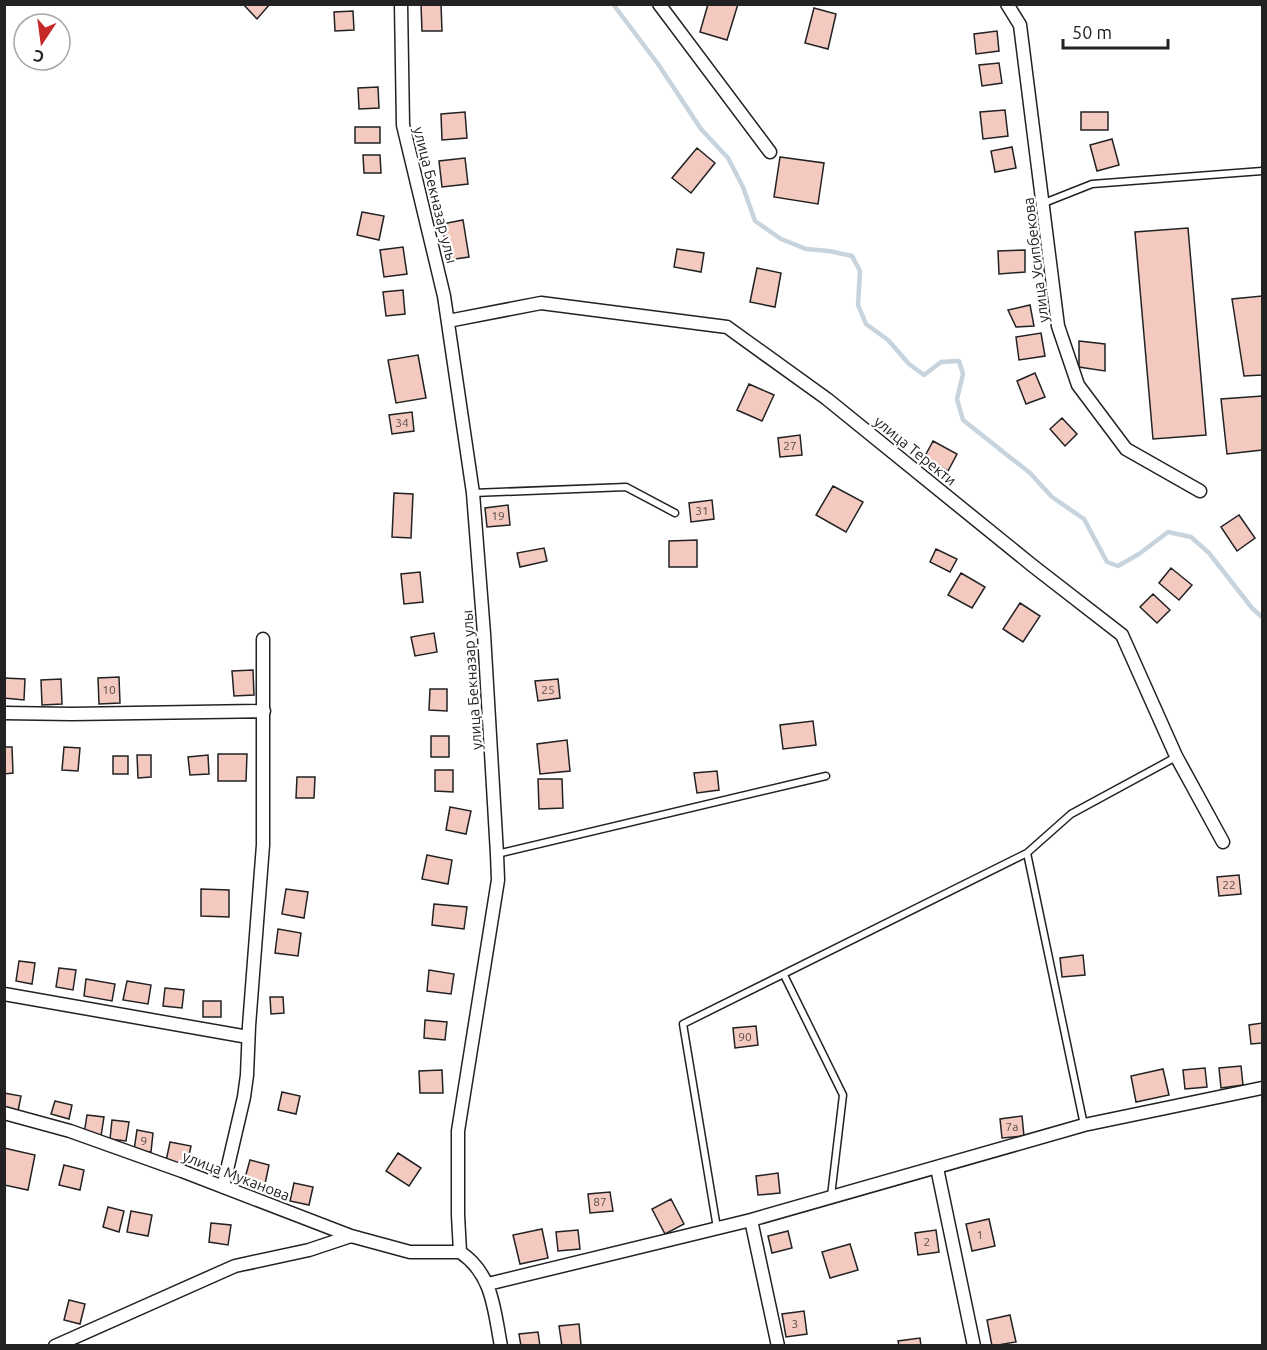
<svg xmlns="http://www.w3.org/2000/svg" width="1267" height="1350" viewBox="0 0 1267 1350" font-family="Ubuntu,sans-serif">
<rect width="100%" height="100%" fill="#fff"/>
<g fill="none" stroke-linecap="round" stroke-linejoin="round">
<path stroke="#c7d3dd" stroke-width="4.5" d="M613,4l45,60 43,65 27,29 15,29 12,34 26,18 25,10 23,2 23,5 8,15 -2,34 8,19 22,16 21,24 15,11 17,-13 18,-1 4,13 -6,25 6,21 67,53 22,24 32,22 23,43 11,4 21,-12 29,-22 23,5 18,16 43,55 10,9"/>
</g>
<path fill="#f3c9c0" stroke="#222" stroke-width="1.5" d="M243,4h27l-13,15z
M421,4h20l1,27h-20z
M708,4h30l-11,36 -27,-8z
M814,8l22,6 -8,35 -23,-6z
M353,11l1,19 -19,1 -1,-19z
M997,31l2,20 -23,3 -2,-20z
M999,63l3,20 -20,3 -3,-21z
M378,87l1,21 -20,1 -1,-21z
M1005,110l3,26 -25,3 -3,-27z
M465,112l2,26 -25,2 -1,-26z
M1081,112h27v18h-27z
M355,127h25v16h-25z
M1112,139l7,26 -22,6 -7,-26z
M1012,147l4,21 -21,4 -4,-21z
M697,148l18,15 -24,30 -19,-15z
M363,155h17l1,18h-17z
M780,157l44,6 -6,41 -44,-7z
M465,158l3,26 -26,3 -3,-26z
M362,212l22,4 -5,24 -22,-5z
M463,220l6,37 -21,3 -6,-36z
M1188,228l18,207 -53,4 -18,-207z
M403,247l4,27 -23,3 -4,-27z
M677,249l27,4 -3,19 -27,-5z
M1025,250v22l-26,2 -1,-23z
M757,268l24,5 -6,34 -25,-5z
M403,290l2,24 -19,2 -3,-24z
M1262,296v79l-18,1 -12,-77z
M1030,305l4,21 -18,1 -8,-17z
M1041,333l4,23 -26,4 -3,-23z
M1079,341l26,3v27l-26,-4z
M418,355l8,43 -30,5 -8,-43z
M1035,373l10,24 -19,7 -9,-23z
M749,384l25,11 -12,26 -25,-11z
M1262,396v54l-35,4 -6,-55z
M412,412l2,19 -22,3 -3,-19z
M1062,418l15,16 -12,12 -15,-17z
M800,435l2,20 -22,2 -2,-19z
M933,441l24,13 -9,17 -24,-13z
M833,486l30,16 -17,30 -30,-17z
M394,493l19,1 -2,44 -19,-1z
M712,500l2,19 -23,3 -2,-19z
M508,505l2,20 -23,2 -2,-19z
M1239,515l16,23 -18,13 -16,-24z
M697,540v27h-28v-26z
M544,548l3,13 -27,6 -3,-14z
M936,549l21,10 -7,13 -20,-10z
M1171,568l21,17 -13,15 -20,-17z
M420,572l3,30 -19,2 -3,-30z
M961,573l24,14 -13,21 -24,-13z
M1153,594l17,16 -13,13 -17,-16z
M1020,603l20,13 -17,26 -20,-13z
M434,633l3,19 -22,4 -4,-19z
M253,670l1,25 -20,1 -2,-25z
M119,677l1,26 -21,1 -1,-26z
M4,678l21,1 -1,21 -20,-2z
M61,679l1,25 -20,1 -1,-25z
M558,679l2,19 -22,3 -3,-20z
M430,689h17v22l-18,-1z
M813,721l3,24 -33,4 -3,-24z
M431,736h18v21h-18z
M567,740l3,31 -30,3 -3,-30z
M4,747h8l1,26 -9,1z
M64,747l16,1 -2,23 -16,-1z
M218,754h29l-1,27h-28z
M137,755h14v22l-13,1z
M208,755l1,19 -19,1 -2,-18z
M113,756h15v18h-15z
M435,770h18v22l-18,-1z
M717,771l2,19 -22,3 -3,-20z
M297,777h18l-1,21h-18z
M538,779h24l1,29 -24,1z
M450,807l21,4 -5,23 -20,-4z
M427,855l25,5 -4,24 -26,-5z
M1239,875l2,19 -22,2 -2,-19z
M201,889l28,1v27l-28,-1z
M286,889l22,3 -4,26 -22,-4z
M434,904l33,3 -3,22 -32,-4z
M278,929l23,4 -3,23 -23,-3z
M1083,955l2,20 -23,2 -2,-19z
M19,961l16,2 -3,21 -16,-3z
M59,968l17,2 -3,20 -17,-3z
M429,970l25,4 -3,20 -24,-3z
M86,979l29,5 -3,17 -28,-5z
M127,981l24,4 -3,19 -25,-4z
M165,988l19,2 -2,18 -19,-2z
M270,997h13l1,16 -13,1z
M203,1001h18v16h-18z
M425,1020l22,2 -2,18 -21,-2z
M1262,1023v20l-11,1 -2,-19z
M756,1026l2,19 -23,3 -2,-20z
M1241,1066l2,19 -22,3 -2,-20z
M1205,1068l2,19 -22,2 -2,-19z
M1163,1069l6,26 -33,7 -5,-26z
M442,1070l1,23h-23l-1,-22z
M282,1092l18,4 -4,18 -18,-4z
M4,1093l17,3 -3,15 -14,-3z
M55,1101l17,4 -3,14 -18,-5z
M87,1115l17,2 -3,19 -17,-2z
M1022,1116l2,20 -22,2 -2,-19z
M112,1120l17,2 -3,19 -16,-2z
M137,1130l16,3 -2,19 -17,-2z
M170,1142l21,4 -4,19 -21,-4z
M4,1148l31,7 -7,35 -24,-5z
M398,1153l23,15 -12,18 -23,-15z
M250,1160l19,5 -4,19 -20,-6z
M64,1165l20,5 -4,20 -21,-5z
M778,1173l2,20 -22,2 -2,-19z
M294,1183l19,4 -4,18 -19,-4z
M610,1192l3,19 -23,2 -2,-19z
M671,1199l13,25 -19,10 -13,-25z
M108,1207l16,4 -5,21 -16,-5z
M131,1211l21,4 -4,21 -21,-4z
M989,1219l6,27 -23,5 -6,-27z
M211,1223l20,2 -3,20 -19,-3z
M542,1229l6,29 -28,6 -7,-29z
M578,1230l2,19 -22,2 -2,-19z
M936,1230l3,22 -21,3 -3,-22z
M788,1231l4,17 -20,5 -4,-17z
M850,1244l8,26 -28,8 -8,-26z
M69,1300l16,4 -5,20 -16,-4z
M804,1311l3,23 -21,3 -4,-23z
M1010,1315l6,27 -24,4 -5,-26z
M579,1324l2,21 -19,1 -3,-20z
M538,1332l2,14h-19l-2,-12z
M920,1338l1,8h-22l-1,-5z"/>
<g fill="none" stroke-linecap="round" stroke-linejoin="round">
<g stroke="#222" stroke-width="9">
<path id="service" d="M1044,203l48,-19 170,-13
M473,493l153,-6 49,26
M1027,853l57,272
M497,854l329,-78
M784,975l59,120 -12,101
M717,1228l-34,-204 344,-171 44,-39 105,-57"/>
</g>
<g stroke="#222" stroke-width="15">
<path id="minor" d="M401,4l2,121 41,171 29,197 11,141 13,220 1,26 -40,251v84l2,37c33,22 34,58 41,94
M659,4l111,148
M1007,4l13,21 38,301 20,59 48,64 74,42
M448,321l93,-18 186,24 100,72 206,167 89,69 54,121 47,86
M4,713l68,1 192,-3
M4,994l244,43
M4,1113l66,18 112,40 169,65 59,16h50
M937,1168l37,178
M223,1187l21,-90 3,-22 2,-49 14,-181v-206
M751,1220l27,126
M488,1284l263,-64 333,-95 178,-37
M55,1346l180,-80 74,-16 42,-14"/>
</g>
<use href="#service" stroke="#fff" stroke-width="6"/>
<use href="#minor" stroke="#fff" stroke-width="12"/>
</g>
<g text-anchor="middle" stroke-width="4.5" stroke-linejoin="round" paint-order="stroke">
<g font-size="12" fill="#564c4a">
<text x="402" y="427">34</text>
<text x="790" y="450">27</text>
<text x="702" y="515">31</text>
<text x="498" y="520">19</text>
<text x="109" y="694">10</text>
<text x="548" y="694">25</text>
<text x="1229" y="889">22</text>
<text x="745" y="1041">90</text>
<text x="1012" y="1131">7а</text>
<text x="144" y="1145">9</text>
<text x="600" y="1206">87</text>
<text x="980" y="1239">1</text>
<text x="927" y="1246">2</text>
<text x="795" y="1328">3</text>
</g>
<g font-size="15" fill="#222" stroke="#fff">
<text transform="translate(435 195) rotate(76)" y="5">улица Бекназар улы</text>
<text transform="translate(1036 260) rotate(-97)" y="5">улица Усипбекова</text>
<text transform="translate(915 451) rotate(39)" y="5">улица Теректи</text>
<text transform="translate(472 680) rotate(-94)" y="5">улица Бекназар улы</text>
<text transform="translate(236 1176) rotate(21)" y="5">улица Муканова</text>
</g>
</g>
<rect width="1267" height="1350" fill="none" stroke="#222222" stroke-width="12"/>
<g transform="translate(42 42) rotate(193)"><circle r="28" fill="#ffffff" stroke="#a7a7a7" stroke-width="1.5"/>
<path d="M0-4.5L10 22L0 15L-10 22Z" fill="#c62828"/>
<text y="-9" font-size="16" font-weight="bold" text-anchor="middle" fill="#222222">С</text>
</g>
<path d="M1063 39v9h105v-9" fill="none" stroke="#222222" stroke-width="3"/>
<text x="1072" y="39" font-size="18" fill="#222222" stroke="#ffffff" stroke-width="4.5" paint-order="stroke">50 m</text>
</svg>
